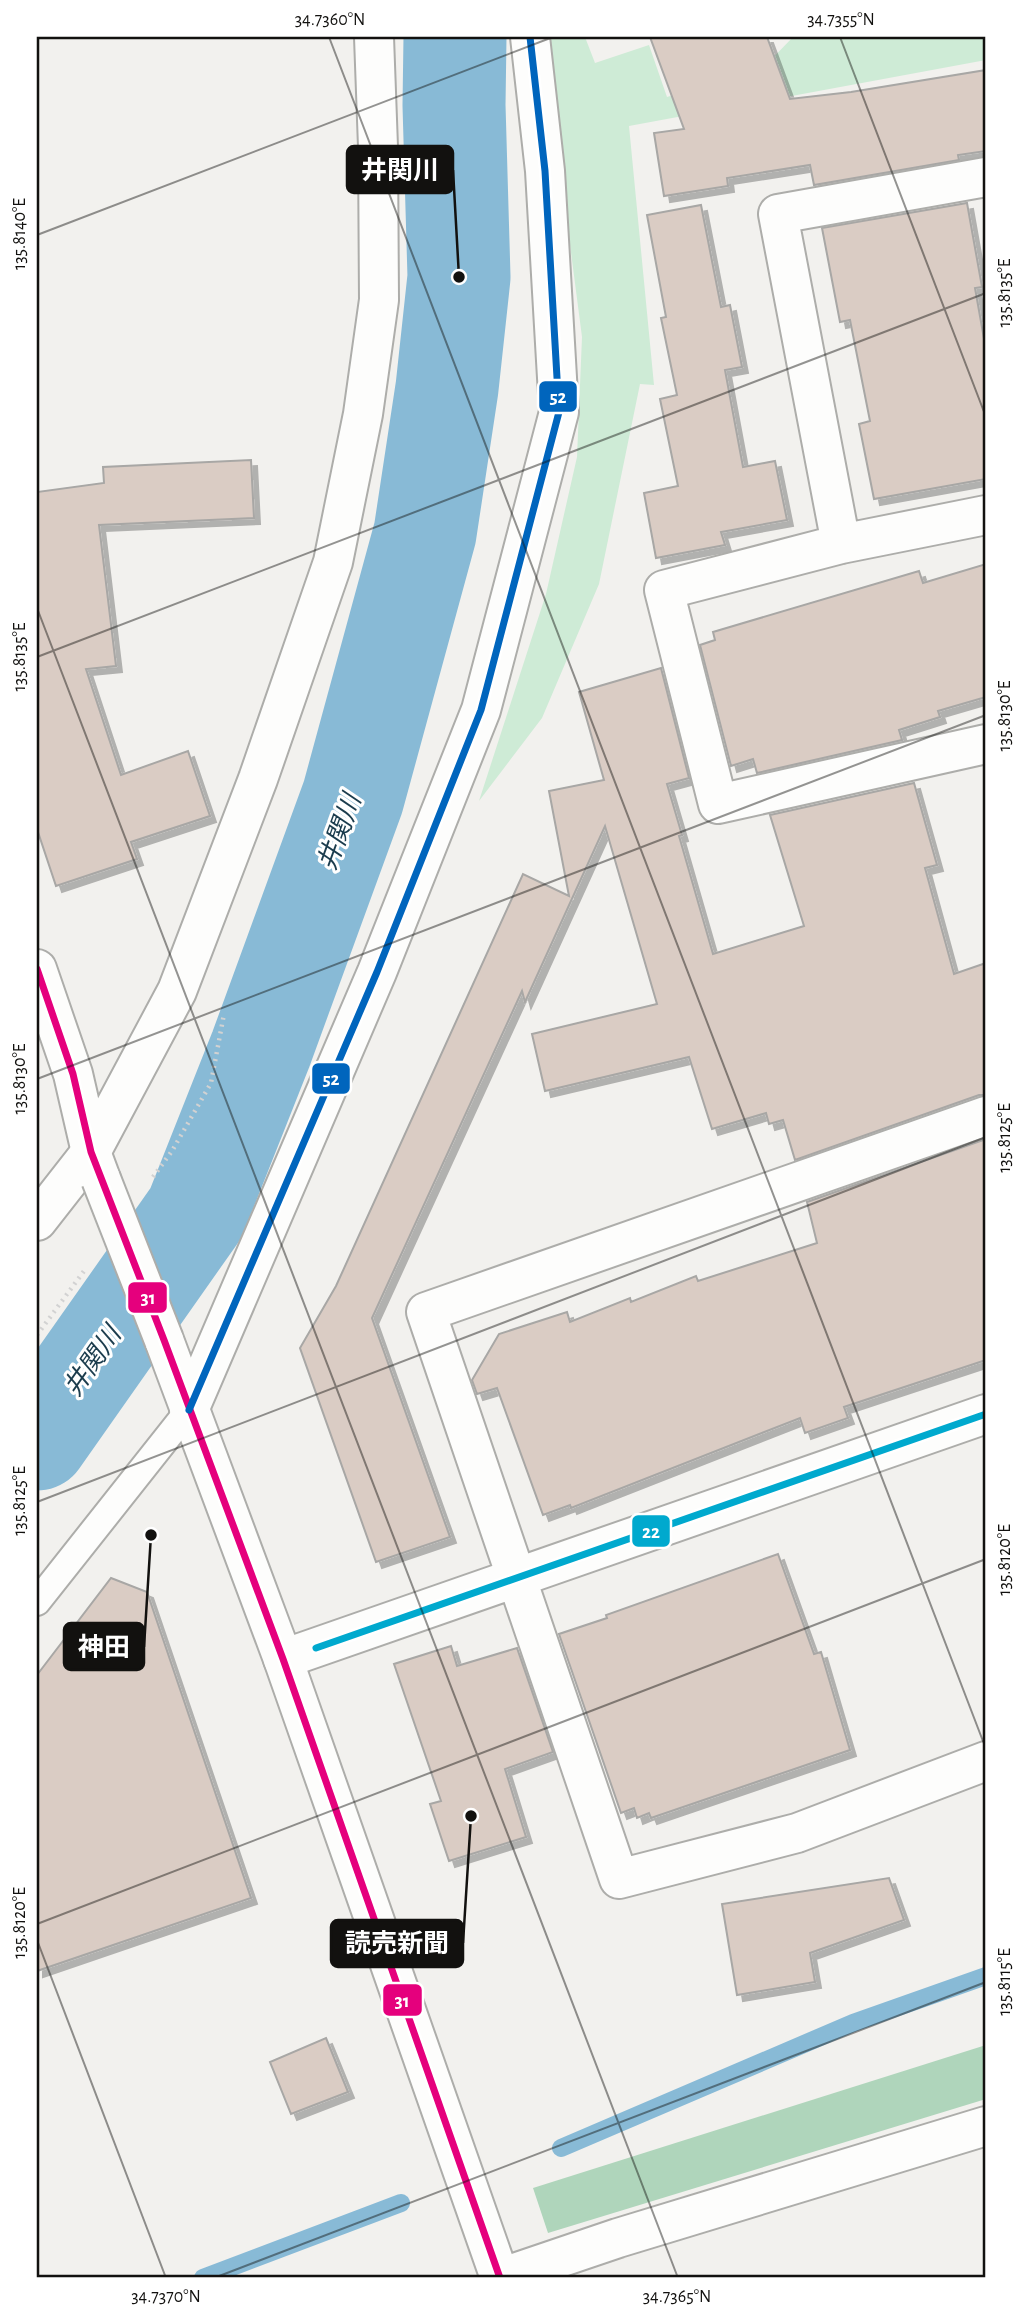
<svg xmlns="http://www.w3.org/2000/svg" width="1023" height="2315" viewBox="0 0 1023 2315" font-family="'Alegreya Sans','Noto Sans JP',sans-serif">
<defs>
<filter id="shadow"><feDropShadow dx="6" dy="6" stdDeviation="0" flood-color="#0004"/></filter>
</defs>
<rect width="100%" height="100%" fill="#f2f1ee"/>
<path fill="#ceebd6" d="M549,37h36l10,26 54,-18 18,52 98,-31 28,-29h193v23l-357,66 25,259 -14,-1 -41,200 -57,134 -63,83 67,-207 31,-137 5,-120 -31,-238z"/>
<path fill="#afd5bb" d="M986,2045v54l-438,134 -15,-45z"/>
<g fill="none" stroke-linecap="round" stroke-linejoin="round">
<path stroke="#88bad6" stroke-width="18" d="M561,2148l292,-125 133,-47
M203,2278l198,-75"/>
<path stroke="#88bad6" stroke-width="103" d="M37,1439l159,-226 65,-164 92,-252 72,-264 22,-145 12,-111 -5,-172 1,-68"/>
</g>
<path fill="#daccc4" stroke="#a8a7a5" stroke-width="2" filter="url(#shadow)" d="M650,37h117l23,62 61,-7 135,-22v81l-28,4 1,5 -145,25 -4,-20 -83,13 1,8 -64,10 -10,-63 30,-4z
M967,203l15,84 -7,1 11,62v129l-112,20 -15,-75 11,-3 -20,-101 -10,2 -18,-94z
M701,205l20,102 9,-2 12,62 -17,3 18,97 32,-6 12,59 -66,12 4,13 -69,13 -12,-65 34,-7 -18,-87 17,-4 -16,-77 5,-1 -19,-102z
M251,460l3,58 -155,7 17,141 -30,3 35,106 67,-24 22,65 -79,26 6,17 -81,27 -19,-57v-337l67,-9 -1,-16z
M986,564v133l-48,14 2,6 -41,13 3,10 -145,33 -4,-14 -22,7 -31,-121 15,-5 -2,-8 206,-61 4,12z
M661,668l28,110 -22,6 15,51 -3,1 34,118 91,-28 -34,-111 144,-32 23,82 -12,3 29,106 32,-11v132h-7l-184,65 -12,-40 -14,4 -3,-11 -54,16 -23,-72 -144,34 -13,-57 125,-30 -52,-178 -80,176 -3,-11 -150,327 78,219 -74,25 -76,-214 36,-62 187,-412 46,22 -20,-105 55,-11 -25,-88z
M986,1139v221l-142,47 4,11 -43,15 -5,-15 -229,90 -1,-3 -27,10 -46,-127 -20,6 -5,-14 27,-46 68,-22 3,10 60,-24 1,4 65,-26 2,5 119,-38 -10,-41z
M778,1554l36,100 7,-2 29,98 -199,68 -2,-5 -12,5 -3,-10 -13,5 -62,-179 48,-16 -1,-3z
M111,1578l36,14 104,306 -214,73v-296z
M451,1646l6,20 60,-18 36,104 -48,17 21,68 -77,24 -19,-57 11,-3 -47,-137z
M889,1878l15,42 -94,33 5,29 -78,13 -15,-91z
M326,2038l22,54 -57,22 -21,-52z"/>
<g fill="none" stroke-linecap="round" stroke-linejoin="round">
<g stroke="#adadaa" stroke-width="30">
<path id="service" d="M37,1602l152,-192"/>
</g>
<g stroke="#adadaa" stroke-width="42">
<path id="minor" d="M986,515l-145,29 -177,46 54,214 268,-60
M841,544l-63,-330 208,-37
M986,1116l-560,196 193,567 178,-46 189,-72
M37,1221l54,-69 86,-161 81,-212 75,-217 30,-148 16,-114 -1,-153 -4,-110
M189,1410l188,-438 104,-262 78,-298 -14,-241 -15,-134
M283,1659l703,-245
M500,2278l118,-40 368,-112"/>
</g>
<g stroke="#adadaa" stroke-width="42">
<path id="tertiary" d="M37,969l36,105 18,78 10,27
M164,1340l119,319 217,619"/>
</g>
<path stroke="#d2d2d2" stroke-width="4.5" stroke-dasharray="2 5" stroke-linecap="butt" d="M153,1177l19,-26 39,-68 13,-69
M37,1335l47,-64"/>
<use href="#service" stroke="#fdfdfc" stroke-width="26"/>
<use href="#minor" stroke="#fdfdfc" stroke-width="38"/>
<use href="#tertiary" stroke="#fdfdfc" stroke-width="38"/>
<g stroke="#adadaa" stroke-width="42" stroke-linecap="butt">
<path id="tertiary-bridge" d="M101,1179l63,161"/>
</g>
<use href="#tertiary-bridge" stroke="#fdfdfc" stroke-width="38"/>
<g stroke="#fff" stroke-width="12">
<path id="bus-1" d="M37,969l36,105 18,78 73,188 119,319 217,619"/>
</g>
<g stroke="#fff" stroke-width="12">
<path id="bus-2" d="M189,1410l188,-438 104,-262 78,-298 -14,-241 -15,-134"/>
</g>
<g stroke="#fff" stroke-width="12">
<path id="bus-3" d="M316,1648l670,-234"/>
</g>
<use href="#bus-1" stroke="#e5007d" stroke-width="7"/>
<use href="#bus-2" stroke="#0065bd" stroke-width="7"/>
<use href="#bus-3" stroke="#00a9ce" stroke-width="7"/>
</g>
<path fill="none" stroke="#12110f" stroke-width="2" stroke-opacity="0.45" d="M329,37l657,1712M840,37l146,380M37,235l516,-198M37,608l641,1670M37,657l949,-364M37,1079l949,-364M37,1502l949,-365M37,1924l949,-365M37,1940l129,338M214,2278l772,-296"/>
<g text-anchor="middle" stroke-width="6" stroke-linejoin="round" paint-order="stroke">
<g font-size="26" font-style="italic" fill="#1b3c4d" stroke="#fff">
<text transform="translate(339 832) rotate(-70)" y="9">井関川</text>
<text transform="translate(92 1361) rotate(-55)" y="9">井関川</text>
</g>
</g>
<path fill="none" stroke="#12110f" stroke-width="2.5" d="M459 277L453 170M151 1535L144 1647M471 1816L463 1943"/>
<g fill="#12110f" stroke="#fff" stroke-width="2.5">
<circle cx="459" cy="277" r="7"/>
<circle cx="151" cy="1535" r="7"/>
<circle cx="471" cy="1816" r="7"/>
</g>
<g fill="#12110f" stroke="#12110f" stroke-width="2.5">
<rect x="347" y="146" width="106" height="47" rx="7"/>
<rect x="64" y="1623" width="80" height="47" rx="7"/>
<rect x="331" y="1920" width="132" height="47" rx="7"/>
</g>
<g font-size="26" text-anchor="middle" font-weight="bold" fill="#fff">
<text x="400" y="179">井関川</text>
<text x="104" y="1656">神田</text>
<text x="397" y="1952">読売新聞</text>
</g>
<g stroke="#fff" stroke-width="2.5">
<rect x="538" y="380" width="40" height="33" rx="7" fill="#0065bd"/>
<rect x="311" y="1062" width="40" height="33" rx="7" fill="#0065bd"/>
<rect x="127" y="1281" width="41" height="33" rx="7" fill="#e5007d"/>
<rect x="631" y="1514" width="40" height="34" rx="7" fill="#00a9ce"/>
<rect x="382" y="1983" width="41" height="34" rx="7" fill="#e5007d"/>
</g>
<g font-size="19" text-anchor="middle" font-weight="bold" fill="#fff">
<text x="558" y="403">52</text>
<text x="331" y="1085">52</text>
<text x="148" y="1304">31</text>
<text x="651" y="1538">22</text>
<text x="402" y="2007">31</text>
</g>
<rect width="1023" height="2315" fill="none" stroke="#ffffff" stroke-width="77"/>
<rect x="38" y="38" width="946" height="2238" fill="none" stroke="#12110f" stroke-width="2.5"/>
<g font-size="18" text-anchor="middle" fill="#12110f">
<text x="330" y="25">34.7360°N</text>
<text x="841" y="25">34.7355°N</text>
<text transform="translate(19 234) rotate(-90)" y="6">135.8140°E</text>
<text transform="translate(1004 293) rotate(-90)" y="6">135.8135°E</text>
<text transform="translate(19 657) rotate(-90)" y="6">135.8135°E</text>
<text transform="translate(1004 716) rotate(-90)" y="6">135.8130°E</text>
<text transform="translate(19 1079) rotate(-90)" y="6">135.8130°E</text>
<text transform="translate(1004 1138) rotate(-90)" y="6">135.8125°E</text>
<text transform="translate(19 1501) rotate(-90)" y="6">135.8125°E</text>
<text transform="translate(1004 1560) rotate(-90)" y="6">135.8120°E</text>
<text transform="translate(19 1923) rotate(-90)" y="6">135.8120°E</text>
<text transform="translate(1004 1982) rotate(-90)" y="6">135.8115°E</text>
<text x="166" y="2302">34.7370°N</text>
<text x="677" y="2302">34.7365°N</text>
</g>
</svg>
